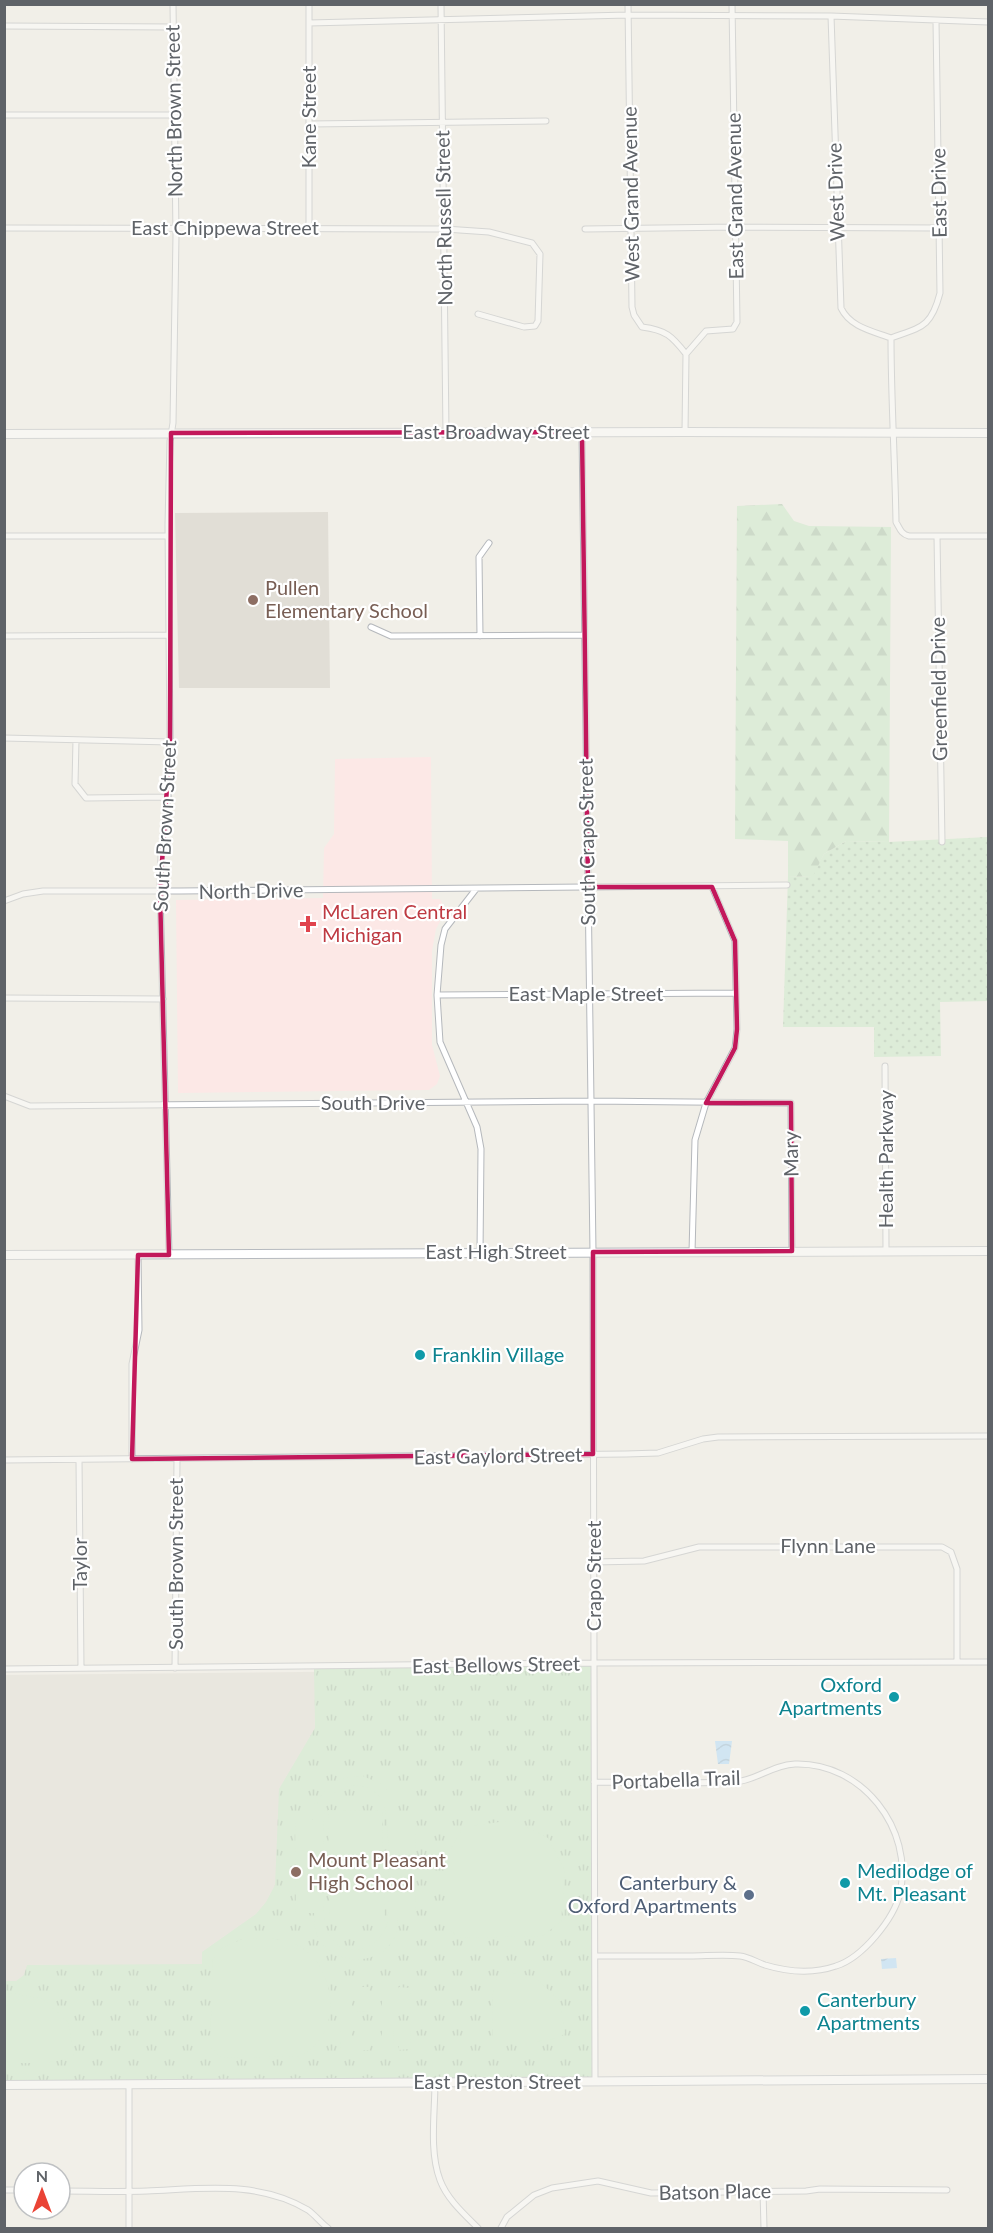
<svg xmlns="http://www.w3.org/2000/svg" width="993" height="2233" viewBox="0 0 993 2233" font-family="Lato,sans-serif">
<defs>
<pattern id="grass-dots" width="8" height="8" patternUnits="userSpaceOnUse" patternTransform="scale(1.5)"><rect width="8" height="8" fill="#c5e8c5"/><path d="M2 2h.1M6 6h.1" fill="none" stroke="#a3c0a4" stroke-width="1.8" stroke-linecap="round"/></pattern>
<pattern id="forest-firs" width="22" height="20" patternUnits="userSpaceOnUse" patternTransform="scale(1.5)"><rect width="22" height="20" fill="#c5e8c5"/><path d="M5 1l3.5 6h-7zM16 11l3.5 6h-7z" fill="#a3c0a4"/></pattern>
<pattern id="park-tufts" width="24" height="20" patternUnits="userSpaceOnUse" patternTransform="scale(1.5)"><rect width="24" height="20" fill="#c5e8c5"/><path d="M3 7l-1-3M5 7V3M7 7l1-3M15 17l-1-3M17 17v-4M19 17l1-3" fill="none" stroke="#a3c0a4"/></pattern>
<pattern id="water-waves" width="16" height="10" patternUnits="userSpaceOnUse" patternTransform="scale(1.5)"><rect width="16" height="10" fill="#aadaff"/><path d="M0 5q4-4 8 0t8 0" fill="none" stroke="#8eb4d2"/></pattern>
</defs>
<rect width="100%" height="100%" fill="#f1efe8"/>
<path fill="#e1ded6" d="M328,512l2,176h-151l-4,-175z
M587,1669l2,399 -584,5 -1,-398z"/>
<path fill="#fce8e6" d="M431,757l1,142h8l4,8 -1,9 -7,13 -4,22v94l8,31 -3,8 -8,6 -251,3 -2,-193 147,-2 1,-50 10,-14 1,-75z"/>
<path fill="url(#grass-dots)" d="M988,837v164l-48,1 1,54 -67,1v-30h-91l5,-150 24,-1 12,-22 22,-13 43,1z"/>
<path fill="url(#forest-firs)" d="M782,504l12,17 15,5 82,1 -2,315 -43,-1 -22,13 -11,22 -25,1v-36l-53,-2 2,-333z"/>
<path fill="url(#park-tufts)" d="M594,1663l1,418 -590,4 -1,-104h12l8,-6 3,-10 175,-1v-12l54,-38 10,-12 9,-17 4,-96 36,-61 -1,-62z"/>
<path fill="#c5e8c5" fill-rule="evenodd" d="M363,1776l18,8 6,6h10v30h18l1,94h-18c0,8 0,16 -3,23 -16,32 -67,29 -79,-5 -2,-6 -1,-13 -2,-19h-18l-1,-93h18v-17l4,1c8,-22 25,-28 46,-28zM352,1785c13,0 24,4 31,17 8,15 5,96 5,118 -7,34 -51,42 -62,8 -4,-14 -1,-32 -1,-46 -1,-24 -4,-50 0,-74l9,-15z
M328,1810l54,1 3,111h-55z
M513,1820l35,18 17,33 -4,51 -19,14 -83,2 -10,-9v-77l14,-25z
M242,1939c18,0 39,-3 55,6 41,21 47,91 3,111l-78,2 -12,-11 3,-88 9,-11z
M502,1971l33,6 24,23 6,33 -6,5 -26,4h-36l-4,-4c0,-21 -5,-50 9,-67z
M357,1987h12v25l-12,-1z
M399,1987l11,1 1,23h-12z
M340,1988h12v23h-12z
M382,1988h12v23h-12z
M10,1993l33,6 25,23 6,33 -2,3 -27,5h-37l-3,-4v-45z
M341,2026h11v24h-12z
M357,2026h12v24h-12z
M382,2026h11l1,23h-12z
M399,2026h11l1,23 -12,1z"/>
<path fill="url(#water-waves)" d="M715,1741h17l-3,23h-11z
M896,1958l1,10 -15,1 -1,-10z"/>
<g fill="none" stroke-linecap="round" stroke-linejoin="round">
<g stroke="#b5b8bc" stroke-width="7">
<path id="street" d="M441,4l5,429
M628,4l4,303 2,8 8,12c24,3 30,9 44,27
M831,16l10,292c9,19 31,23 50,30
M309,23l319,-8 203,1 157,6
M4,26l169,1
M4,115h169
M310,124l236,-3
M4,228l441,1 44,3 43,11 8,11 -2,67 -3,5 -11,1 -46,-13
M309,229v-225
M585,229l150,-2 204,1
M891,338c30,-11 40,-10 49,-45l-4,-272
M891,338c0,61 4,123 5,184 4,7 5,12 13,14h79
M686,354l20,-23 27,-2 4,-7 -5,-318
M582,432l11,820 2,829
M685,432l1,-78
M4,536h164
M937,536l5,306
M371,627l20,9 193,-1
M4,636l165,-1
M480,636l-1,-79 10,-14
M4,738l166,4
M76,740l-1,44 11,14 82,-1
M476,889l-31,40 -4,16 -4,50 3,47 37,85 4,22 -1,104
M4,901l19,-7 20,-3h137l607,-6
M437,995l298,-2
M4,998l159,1
M885,1066l1,185
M4,1096l26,10 560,-5 201,2 1,148
M692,1252l3,-112 11,-37 29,-55 2,-19 -2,-88 -23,-54
M169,1255l-9,-363 1,-40 7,-55 2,-55 -2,-217 2,-84 3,-18 3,-188 -3,-231
M132,1459v-95l7,-34 -1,-75
M4,1460l622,-6 32,-1 45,-14 15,-2 270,-1
M79,1460l2,208
M593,1562l51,-1 55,-14h243l9,5 6,17v93
M175,1668l2,-209
M4,1669l590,-6 394,-1
M594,1782c47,0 94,2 141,0 20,-1 37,-17 60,-18 67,-2 119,65 105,129 -6,26 -38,65 -64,73 -23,8 -48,6 -71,-1 -9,-3 -16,-8 -25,-9 -16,-2 -34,0 -50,0 -32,0 -64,0 -95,0
M435,2082c0,31 -6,69 5,98 7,19 24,34 38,48
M129,2084v144
M4,2190h20
M60,2191c29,0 58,1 87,0 54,-2 111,-11 161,19 7,5 13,13 20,18
M763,2191l1,37
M501,2228l6,-11 27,-22 18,-7 46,-7 53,12 155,-2 14,-2 127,1"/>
</g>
<g stroke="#b6babf" stroke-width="10">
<path id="secondary" d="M4,434l681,-2 303,1
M4,1255l984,-4
M4,2085l984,-6"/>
</g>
<use href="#street" stroke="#fff" stroke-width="5"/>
<use href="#secondary" stroke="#fff" stroke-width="8"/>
</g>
<path d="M0 0H993V2233H0ZM582,432l6,455h124l23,54 2,88 -2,19 -29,55h85l1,148 -199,1v202l-461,5 6,-204h31l-9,-363 10,-150 1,-309z" fill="#f1efe8" fill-opacity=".55" fill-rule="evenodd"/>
<path fill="none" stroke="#c2185b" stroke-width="4.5" stroke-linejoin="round" d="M582,432l6,455h124l23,54 2,88 -2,19 -29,55h85l1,148 -199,1v202l-461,5 6,-204h31l-9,-363 10,-150 1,-309z"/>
<g fill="#8d6e63" stroke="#fff" stroke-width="2">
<circle cx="253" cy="600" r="6"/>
<circle cx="296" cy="1872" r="6"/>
</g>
<path fill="#e0444e" stroke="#fff" stroke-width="2" d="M305 915h6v6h6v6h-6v6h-6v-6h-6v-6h6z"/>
<g fill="#0f9aa8" stroke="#fff" stroke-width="2">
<circle cx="420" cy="1355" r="6"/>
<circle cx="894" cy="1697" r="6"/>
<circle cx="845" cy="1883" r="6"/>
<circle cx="805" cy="2011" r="6"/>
</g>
<circle fill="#5c6f8a" stroke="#fff" stroke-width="2" cx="749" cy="1895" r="6"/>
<g text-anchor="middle" stroke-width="4.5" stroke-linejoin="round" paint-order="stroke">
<g font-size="20" fill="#5f6368" stroke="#fff">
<text transform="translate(174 111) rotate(-91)" y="7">North Brown Street</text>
<text transform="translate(309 117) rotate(-90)" y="7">Kane Street</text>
<text transform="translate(836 192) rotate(-92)" y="7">West Drive</text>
<text transform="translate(939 193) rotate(-91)" y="7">East Drive</text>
<text transform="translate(631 194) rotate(-91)" y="7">West Grand Avenue</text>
<text transform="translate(735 196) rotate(-91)" y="7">East Grand Avenue</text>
<text transform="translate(444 218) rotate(-91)" y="7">North Russell Street</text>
<text x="225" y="235">East Chippewa Street</text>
<text x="496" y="439">East Broadway Street</text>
<text transform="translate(939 689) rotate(-91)" y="7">Greenfield Drive</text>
<text transform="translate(165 826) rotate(-87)" y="7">South Brown Street</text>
<text transform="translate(587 842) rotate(-91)" y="7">South Crapo Street</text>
<text transform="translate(251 891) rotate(-1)" y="7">North Drive</text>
<text x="586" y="1001">East Maple Street</text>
<text x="373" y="1110">South Drive</text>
<text transform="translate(791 1154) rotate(-91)" y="7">Mary</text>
<text transform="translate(886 1159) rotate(-90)" y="7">Health Parkway</text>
<text x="496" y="1259">East High Street</text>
<text transform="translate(498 1456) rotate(-1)" y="7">East Gaylord Street</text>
<text x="828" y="1553">Flynn Lane</text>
<text transform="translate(80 1564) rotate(-90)" y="7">Taylor</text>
<text transform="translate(176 1564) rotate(-90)" y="7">South Brown Street</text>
<text transform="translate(594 1576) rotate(-90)" y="7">Crapo Street</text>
<text transform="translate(496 1665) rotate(-1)" y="7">East Bellows Street</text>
<text transform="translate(676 1780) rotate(-2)" y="7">Portabella Trail</text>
<text x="497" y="2089">East Preston Street</text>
<text transform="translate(715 2192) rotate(-1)" y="7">Batson Place</text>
</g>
<g font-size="20" fill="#785e54" stroke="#fff" text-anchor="start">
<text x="265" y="595">Pullen<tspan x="265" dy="23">Elementary School</tspan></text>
<text x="308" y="1867">Mount Pleasant<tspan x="308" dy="23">High School</tspan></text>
</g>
<g font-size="20" fill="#be3a42" stroke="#fff" text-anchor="start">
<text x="322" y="919">McLaren Central<tspan x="322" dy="23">Michigan</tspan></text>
</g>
<g font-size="20" fill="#0d838f" stroke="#fff" text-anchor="start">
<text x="432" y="1362">Franklin Village</text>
<text x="882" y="1692" text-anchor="end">Oxford<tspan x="882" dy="23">Apartments</tspan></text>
<text x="857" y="1878">Medilodge of<tspan x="857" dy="23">Mt. Pleasant</tspan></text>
<text x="817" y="2007">Canterbury<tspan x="817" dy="23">Apartments</tspan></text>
</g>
<g font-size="20" fill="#4e5e75" stroke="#fff" text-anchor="end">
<text x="737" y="1890">Canterbury &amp;<tspan x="737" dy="23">Oxford Apartments</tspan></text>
</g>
</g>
<rect width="993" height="2233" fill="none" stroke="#5f6368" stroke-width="12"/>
<g transform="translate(42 2191)"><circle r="28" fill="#ffffff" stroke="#bfc1c3" stroke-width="1.5"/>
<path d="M0-4.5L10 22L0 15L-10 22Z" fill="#ea4335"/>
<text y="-9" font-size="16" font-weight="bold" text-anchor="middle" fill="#5f6368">N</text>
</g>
</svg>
